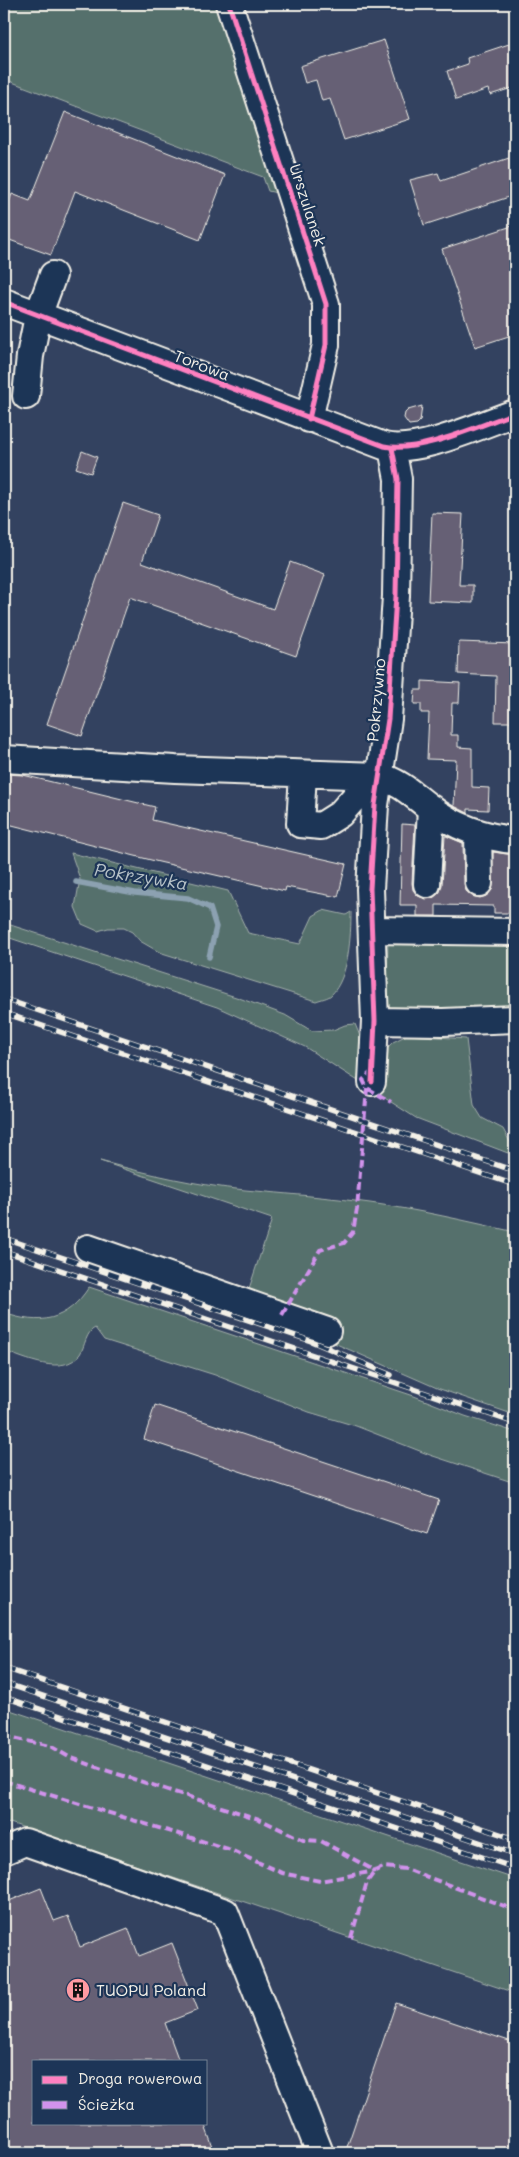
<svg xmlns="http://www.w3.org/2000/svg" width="519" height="2157" viewBox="0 0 519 2157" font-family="Mali,sans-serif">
<rect width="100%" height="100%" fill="#334260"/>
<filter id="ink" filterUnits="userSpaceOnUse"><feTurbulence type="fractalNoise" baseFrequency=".02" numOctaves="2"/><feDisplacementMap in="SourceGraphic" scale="10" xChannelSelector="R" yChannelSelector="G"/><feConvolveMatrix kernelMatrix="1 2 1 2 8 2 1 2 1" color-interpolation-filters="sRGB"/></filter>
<g filter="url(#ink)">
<path fill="#546f6c" stroke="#a4b0aa" d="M4,4h219l54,189 -9,-2 -5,-14 -259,-98z
M71,853l157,38 20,42 52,11 13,-28 10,-6 23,5 5,-3c0,23 -2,66 -20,83 -3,3 -10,4 -15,6l-157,-49 -19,-11 -8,-9 -8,-4h-16l-10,3 -16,-7 -7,-17 5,-28z
M4,923l235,75 46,17 27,16 21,-1 12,-5 10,-1 7,17 19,13 12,-12 14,-7 59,4 8,66 8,13 21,11 8,15 -3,9 -92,-35 -111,-71 -88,-40 -213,-71z
M388,934l127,5v74l-121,2 -7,-14z
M100,1161c48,13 96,24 145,29 42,4 84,7 125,13 49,7 97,18 145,29v183l-78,-27 -119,-52 -77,-23 31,-94z
M89,1287l325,109 51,20 50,16v51l-85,-28 -74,-29 -47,-14 -94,-37 -111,-35 -9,-12c-9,4 -10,18 -15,26 -16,23 -56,4 -76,-3v-38c36,13 63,8 85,-26z
M4,1708l511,171v114l-505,-170 -6,2z"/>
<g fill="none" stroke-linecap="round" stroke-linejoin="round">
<path stroke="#8ca1b1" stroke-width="5.5" d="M76,882l59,11 53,5 22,10 6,19 -7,30"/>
</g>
<path fill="#666175" stroke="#f4f1e8" d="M384,40l26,79 -66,21 -14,-41 -8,2 -6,-21 -11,3 -5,-17z
M515,42v45l-25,8 -2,-6 -32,11 -9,-29 21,-7 -1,-6z
M65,112l160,63 -25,65 -125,-49 -24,64 -47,-17v-23l8,-21 18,7z
M509,158l6,20v17l-91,30 -14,-45 28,-7 3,8z
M515,225v109l-40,13 -33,-98z
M422,406l-2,15 -3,3 -8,1 -5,-7 1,-5 3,-3z
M82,451l15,6 -6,16 -15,-5z
M123,503l35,12 -16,47 131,47 17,-47 35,13 -29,81 -166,-59 -48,139 -35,-12z
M432,513l31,1 -4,71h14v18l-45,-2z
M459,642l56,2v78h-20l1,-46 -38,-2z
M422,681l38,2 -1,20h-7l-1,32h7v12l14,1v39l17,1 -1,22 -20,-1v4l-14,-7 2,-46 -29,-1 2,-46h-8v-9h-7l1,-14h7z
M4,774l19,1 132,32 -3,13 194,44 -8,33 -52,-10 -1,4 -126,-29 -155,-39z
M402,824l13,1 -3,58 1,7 5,6 8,3 7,-1 7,-6 2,-7 3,-49h1l17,7 1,41 2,7 6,5 8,2 6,-2 6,-6 1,-38 21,3 1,58h-21v-7l-58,-1v11h-19v-11h-17z
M155,1405l284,95 -12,34 -283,-95z
M41,1888l13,33 14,-5 12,31 48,-19 11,28 33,-13 26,67 -33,13 14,38h-145v62h170l11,30h-211v-250z
M396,2003l119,40v110h-170z"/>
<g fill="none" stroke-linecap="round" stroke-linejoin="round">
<g stroke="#f4f1e8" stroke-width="30">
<path id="minor" d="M229,4l97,300v41l-17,74
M4,302l380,144c35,8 96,-21 131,-33
M26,396l4,-40 8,-40 15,-41
M4,759l171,10 204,7c21,6 33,18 50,31 24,19 56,31 86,33
M303,774l-3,50 21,2 19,-12 16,-18 8,-20
M478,834l1,49
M427,884l4,-76
M372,930l143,2
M375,1021l68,1 72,-3
M372,1082l3,-61 -5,-132 5,-84 13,-86 8,-123 2,-117 -6,-31
M88,1248l239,83
M4,1851l21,-9 200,70 95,241"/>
</g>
<use href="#minor" stroke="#1d3557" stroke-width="26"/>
<g stroke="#f4f1e8" stroke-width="5.5">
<path id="rail" d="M4,999l511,172
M4,1013l511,172
M4,1238l307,103 80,34
M4,1251l511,172
M4,1668l511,171
M4,1683l511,171
M4,1697l511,171"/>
</g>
<use href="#rail" stroke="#1d3557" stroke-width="4" stroke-dasharray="11" stroke-linecap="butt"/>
<path stroke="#d193ec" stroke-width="4" stroke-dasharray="8 4" stroke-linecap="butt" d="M373,1070l-10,10 4,8 24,14
M282,1315l38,-65 24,-7 9,-11 4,-23 10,-121
M4,1736l46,10 19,11 36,13 154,49 44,21 18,1 54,30
M4,1781l224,68 54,24 38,8 55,-10
M351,1938l16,-56 8,-11 8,-4 23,2 109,41"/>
<g stroke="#1d3557" stroke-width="8">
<path id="cycleway" d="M229,4l97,300v41l-17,74
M4,302l380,144c35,8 96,-21 131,-33
M372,1082l3,-61 -5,-132 5,-84 13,-86 8,-123 2,-117 -6,-31"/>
</g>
<use href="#cycleway" stroke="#ff80c0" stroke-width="5"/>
</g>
</g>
<defs>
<g id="building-disc" transform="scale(1.25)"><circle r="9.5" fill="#ff9aa2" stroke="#1d3557"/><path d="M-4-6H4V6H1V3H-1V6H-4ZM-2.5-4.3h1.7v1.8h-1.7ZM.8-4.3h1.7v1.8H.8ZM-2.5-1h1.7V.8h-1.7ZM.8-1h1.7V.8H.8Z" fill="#111"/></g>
</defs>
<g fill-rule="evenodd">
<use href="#building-disc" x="78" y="1990"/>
</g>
<g text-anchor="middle" stroke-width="4.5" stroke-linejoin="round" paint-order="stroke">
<g font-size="16" fill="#f4f1e8" stroke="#1d3557">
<text transform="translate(308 205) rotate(72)" y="6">Urszulanek</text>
<text transform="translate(202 365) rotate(21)" y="6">Torowa</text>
<text transform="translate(376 700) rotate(-85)" y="6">Pokrzywno</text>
</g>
<g font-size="16" fill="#f4f1e8" stroke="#1d3557" text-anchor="start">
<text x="96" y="1996">TUOPU Poland</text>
</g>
<g font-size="18" font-style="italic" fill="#b7c2c8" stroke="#1d3557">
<text transform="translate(141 877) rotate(9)" y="6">Pokrzywka</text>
</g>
</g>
<rect width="519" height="2157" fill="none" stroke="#1d3557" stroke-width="20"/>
<rect x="10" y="10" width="499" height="2137" fill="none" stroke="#f4f1e8" stroke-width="2" filter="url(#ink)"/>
<rect x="32" y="2060" width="175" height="65" fill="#1d3557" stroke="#738091"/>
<rect x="42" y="2076" width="25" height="8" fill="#ff80c0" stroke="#738091"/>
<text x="78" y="2084" font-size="15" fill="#f4f1e8">Droga rowerowa</text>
<rect x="42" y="2101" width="25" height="8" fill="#d193ec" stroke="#738091"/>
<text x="78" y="2110" font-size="15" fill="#f4f1e8">Ścieżka</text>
</svg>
